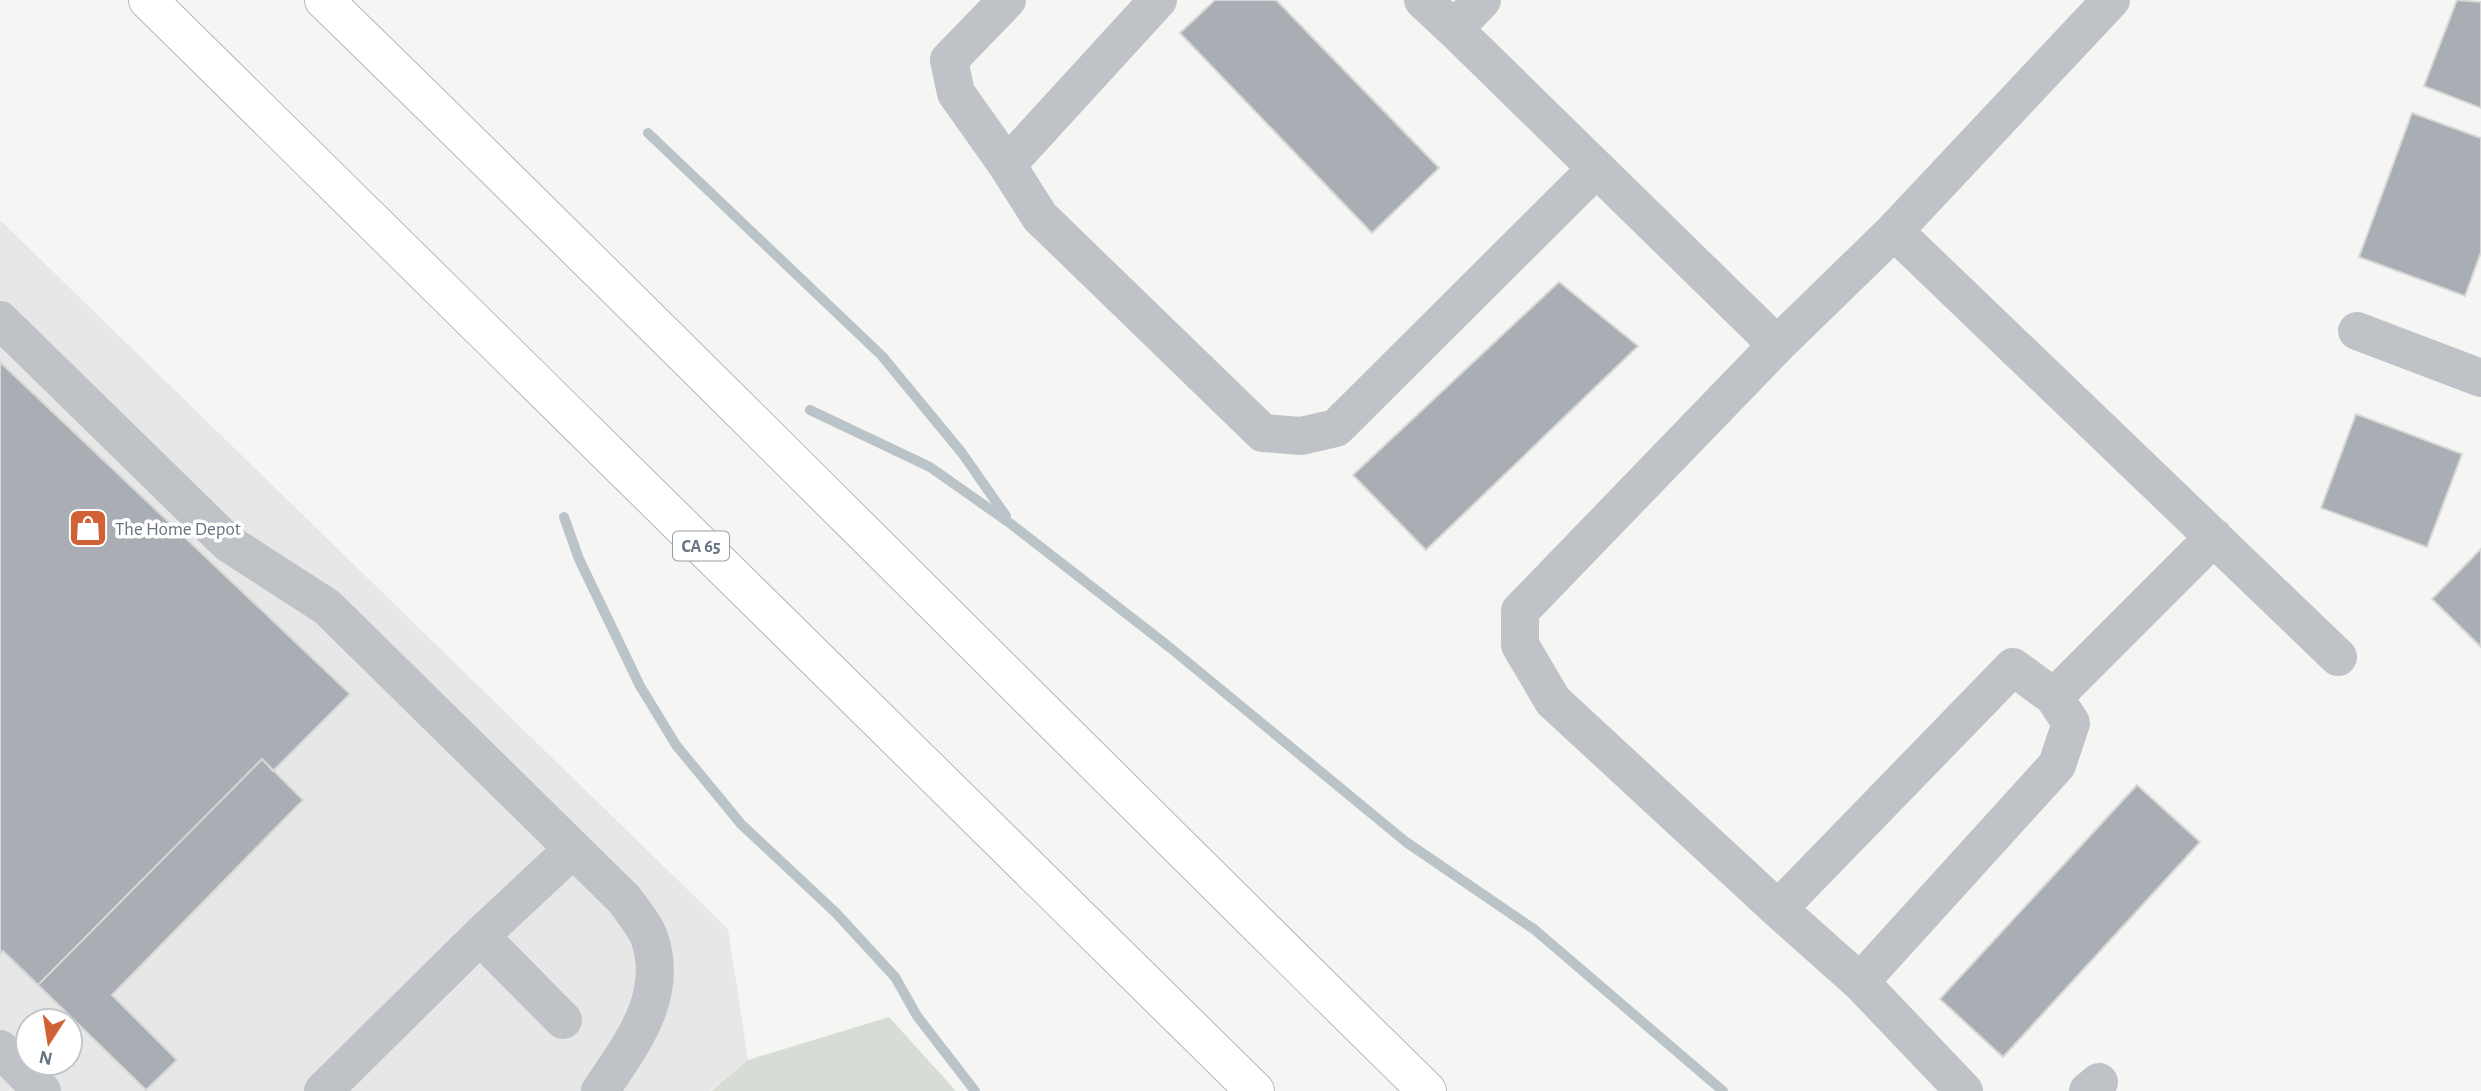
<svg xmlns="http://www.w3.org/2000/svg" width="2481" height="1091" viewBox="0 0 2481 1091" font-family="'Alegreya Sans',sans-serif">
<rect width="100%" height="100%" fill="#f5f6f3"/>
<path fill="#e6e7e6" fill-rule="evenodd" d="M0,220l728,709 20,131 -38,31h-710zM28,1021h42v42h-42z"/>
<path fill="#d7dcd4" d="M889,1017l67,74h-245l37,-31z"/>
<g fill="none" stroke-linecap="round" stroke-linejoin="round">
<path stroke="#bac3c8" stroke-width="10" d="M648,133l234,223 80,97 44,63
M810,410l120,57 81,57 157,122 238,196 129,88 188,161
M564,517l15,42 61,127 36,59 65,79 95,89 59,64 22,39 58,75"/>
</g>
<path fill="#a8aeb4" stroke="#d7d7d5" stroke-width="2" d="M1215,0h61l163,168 -67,65 -192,-200z
M2457,0l24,2v106l-57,-22z
M2412,113l69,25v114l-16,44 -106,-39z
M1559,282l79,64 -212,204 -73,-75z
M0,362l350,332 -77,77 -11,-12 -224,226 -35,-34 -3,3z
M2356,414l106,40 -35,93 -106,-39z
M2481,549v98l-49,-48z
M262,759l41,41 -191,195 65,65 -31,30 -108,-105z
M2137,785l63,57 -197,215 -63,-58z"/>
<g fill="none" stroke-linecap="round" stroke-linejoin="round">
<g stroke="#b4b7ba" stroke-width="40">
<path id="highway" d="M148,0l1107,1091
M324,0c371,361 734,729 1103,1091"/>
</g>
<path stroke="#bfc2c6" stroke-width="38" d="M1007,0l-58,60 7,33 51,72
M1158,0l-151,165 33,52 223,216 38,3 35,-8 260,-259
M1423,0l31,29
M1482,0l-28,29 323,316 117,-114
M2111,0l-217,231 444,426
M0,320l228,223 99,64 298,293c8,12 19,24 24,37 21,59 -18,108 -49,154
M2357,331l124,47
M1777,345l-257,266v34l33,56 225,208
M2054,697l-41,-30 -235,242 82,73 197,-217 14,-42 -17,-26 160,-160
M480,936l93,-87
M1860,982l104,109
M0,1049l42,42
M323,1091l157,-155 83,84
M2088,1091l11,-9"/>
<use href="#highway" stroke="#fff" stroke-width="38"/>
</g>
<defs>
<g id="shop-square" transform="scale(2.0125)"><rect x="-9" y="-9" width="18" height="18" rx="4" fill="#d26136" stroke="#fff"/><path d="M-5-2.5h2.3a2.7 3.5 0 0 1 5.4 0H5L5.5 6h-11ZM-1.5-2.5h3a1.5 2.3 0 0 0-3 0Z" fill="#fff"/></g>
</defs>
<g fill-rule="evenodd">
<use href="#shop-square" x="88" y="528"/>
</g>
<g text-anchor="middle" stroke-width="7" stroke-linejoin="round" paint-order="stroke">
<rect fill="#fff" stroke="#959ea7" stroke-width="2" x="673" y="531.5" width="56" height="29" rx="5"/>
<g font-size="18" font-weight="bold" fill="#677481">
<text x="701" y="552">CA 65</text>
</g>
<g font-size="19" fill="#677481" stroke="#fff" text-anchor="start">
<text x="115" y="535">The Home Depot</text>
</g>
</g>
<g transform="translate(49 1042) rotate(192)"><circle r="33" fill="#ffffff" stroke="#c2c7cd" stroke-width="2"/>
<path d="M0-5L12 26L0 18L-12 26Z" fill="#d26136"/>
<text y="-10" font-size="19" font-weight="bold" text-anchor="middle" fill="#677481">N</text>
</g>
</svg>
